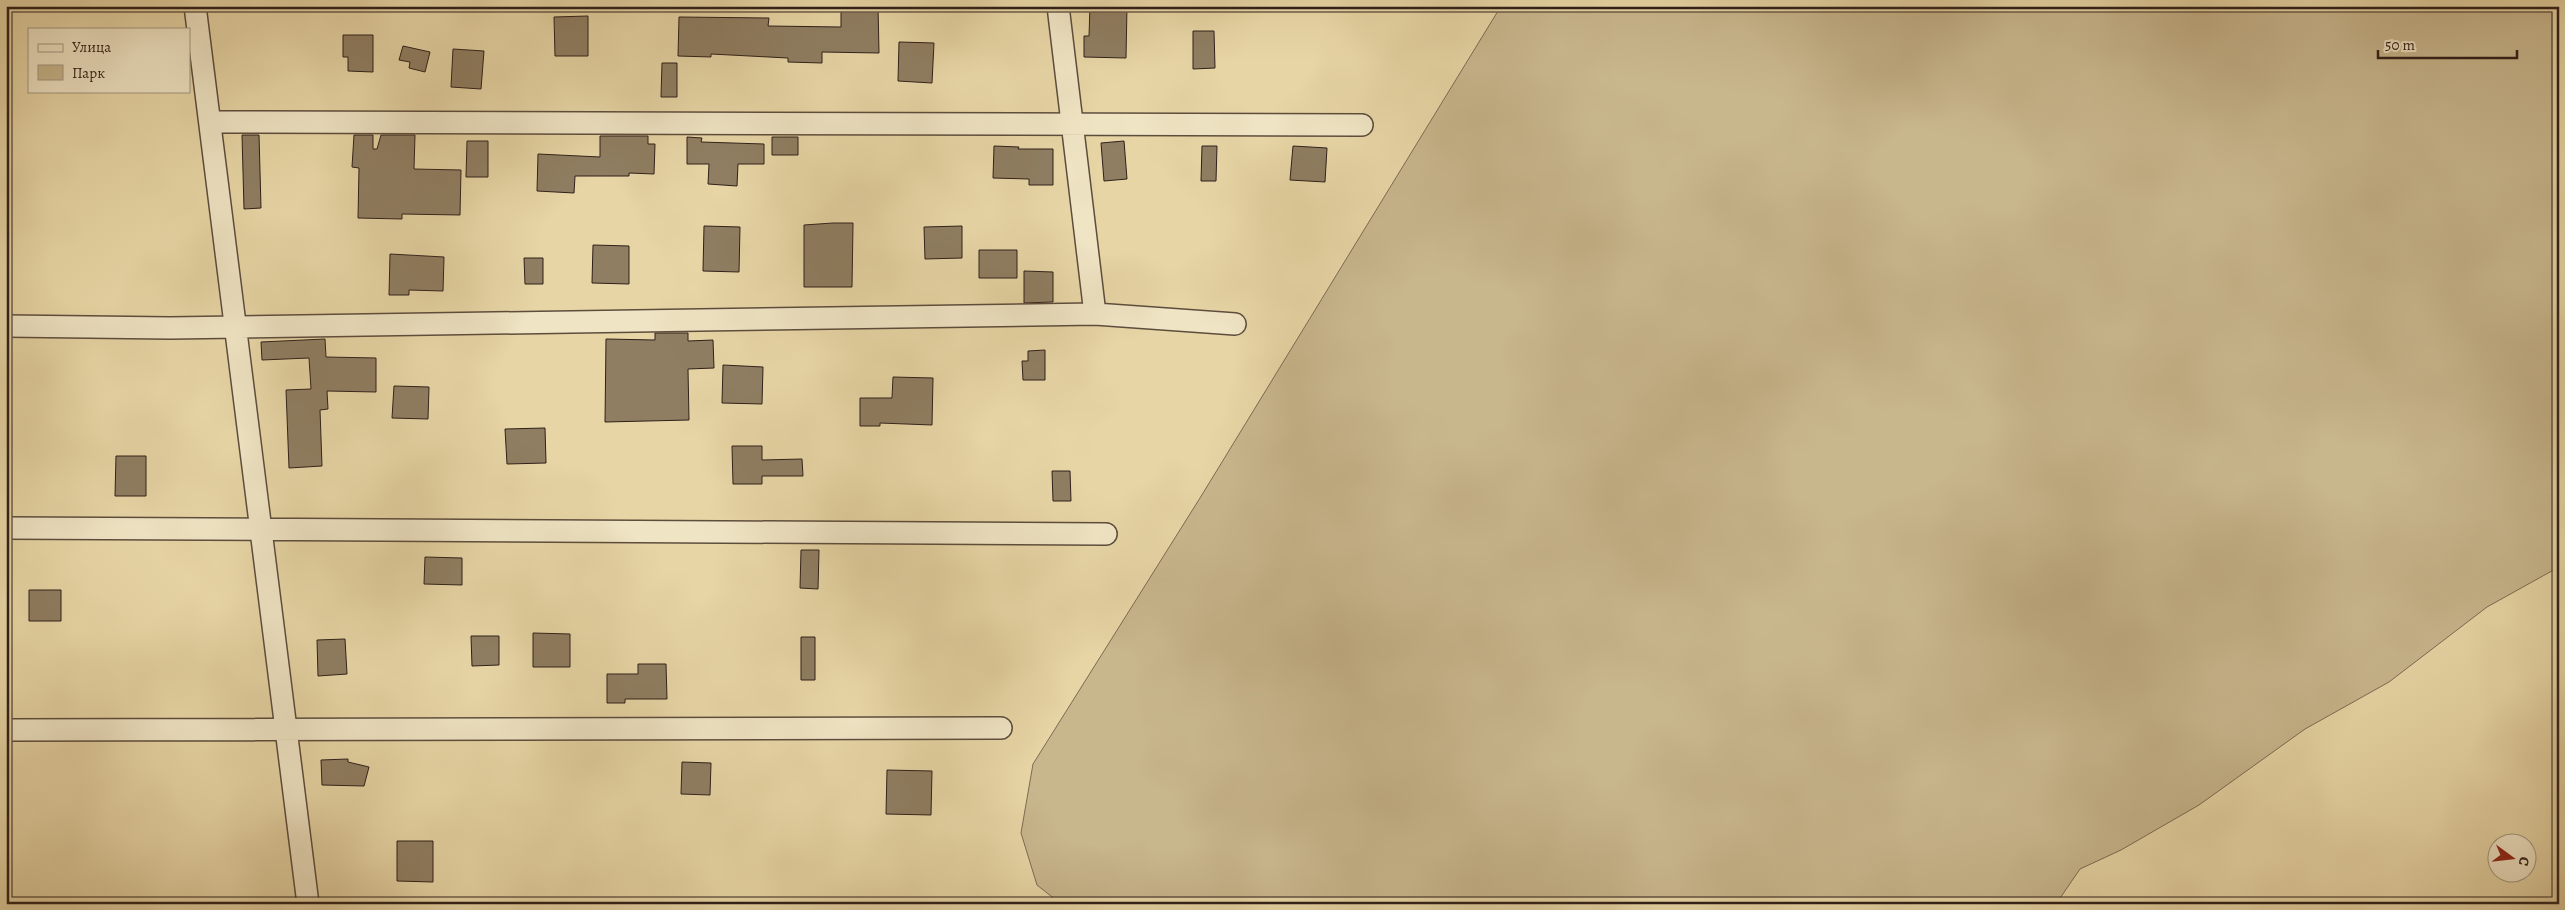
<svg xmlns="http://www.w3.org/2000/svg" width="2565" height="910" viewBox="0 0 2565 910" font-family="Alegreya,serif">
<rect width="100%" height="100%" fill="#e7d5a5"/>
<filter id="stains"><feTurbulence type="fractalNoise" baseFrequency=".004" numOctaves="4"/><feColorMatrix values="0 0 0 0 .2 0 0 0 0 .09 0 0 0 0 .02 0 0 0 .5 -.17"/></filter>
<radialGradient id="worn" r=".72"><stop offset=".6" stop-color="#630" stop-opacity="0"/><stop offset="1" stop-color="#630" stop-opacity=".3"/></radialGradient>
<path fill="#c8b68d" stroke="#7c6b54" d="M1501,6h1058v561l-72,40 -98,75 -84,47 -106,76 -78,45 -41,19 -24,35h-995l-24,-19 -16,-52 12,-69 167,-266z"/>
<path fill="#8f7e62" stroke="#2f201a" d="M841,6h37l1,47 -57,-1v11l-34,-1v-4l-77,-4v3l-33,-1 1,-39 90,1 -1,8 73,1z
M1090,6h37l-1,52 -42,-1v-21h5z
M588,16v40h-33l-1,-39z
M1193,31h21l1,37 -22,1z
M343,35h30v37l-25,-1v-14h-5z
M899,42l35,1 -2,40 -34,-2z
M403,46l27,6 -5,20 -16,-4 1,-6 -11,-2z
M453,49l31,2 -3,38 -30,-2z
M662,63h15v34h-16z
M242,135h17l2,73 -17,1z
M354,135h19v14h4l4,-14h34l-1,34 47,1 -1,45 -58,-1v5l-44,-1 1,-50 -7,-1z
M600,136h48v8h7l-1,30 -25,-1v3h-54l-1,17 -37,-2 1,-37 62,3z
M687,137l15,1 -1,4 63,2v20h-26l-1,22 -29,-2 1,-20h-22z
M772,137h26v18h-26z
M467,141h21v36h-22z
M1124,141l3,38 -23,2 -3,-38z
M994,146l25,1 -1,2h35v36h-24v-6l-36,-1z
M1202,146h15l-1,35h-15z
M1293,146l34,2 -2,34 -35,-2z
M833,223h20l-1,64h-48v-62z
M704,226l36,1 -1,45 -36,-1z
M962,226v32l-37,1 -1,-32z
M593,245l36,1v38l-37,-1z
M979,250h38v28h-38z
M390,254l54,3 -1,34 -34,-1v5h-20z
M524,258h19v26h-18z
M1024,271l29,1v30l-29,1z
M655,333h33v8l25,-1 1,28 -26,1 1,51 -84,2 1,-83 49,1z
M325,339l1,18 50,1v34l-49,-1 1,18 -8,1 2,56 -33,2 -3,-78 25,-1 -2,-31 -47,2 -1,-18z
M1045,350v30h-22l-1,-19h6v-10z
M723,365l40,2 -1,37 -40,-1z
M893,377l40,1 -1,47 -52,-2v3h-20v-28h32z
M394,386l35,1 -1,32 -36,-1z
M545,428l1,35 -39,1 -2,-35z
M732,446h30v14l40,-1 1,17h-41v8h-29z
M116,456h30v40h-31z
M1052,471h18l1,30h-18z
M801,550h18l-1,39 -18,-1z
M425,557l37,1v27l-38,-1z
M29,590h32v31h-32z
M533,633l37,1v33h-37z
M471,636h28v29l-27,1z
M801,637h14v43h-14z
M345,639l2,35 -29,2 -1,-36z
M638,664h28l1,35h-42v4h-18v-29h31z
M348,759v3l21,5 -5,19 -42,-1 -1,-25z
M682,762l29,1 -1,32 -29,-1z
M887,770l45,1 -1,44 -45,-1z
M397,841h36v41l-36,-1z"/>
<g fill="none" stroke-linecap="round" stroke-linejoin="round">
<g stroke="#5d4d3d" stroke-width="24">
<path id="minor" d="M195,6l113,898
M1058,6l37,308
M210,122l1152,3
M6,326l164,2 925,-14 140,10
M6,528l1100,6
M6,730l995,-2"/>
</g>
<use href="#minor" stroke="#efe4c4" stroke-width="21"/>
</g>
<rect width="2565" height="910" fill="none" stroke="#e7d5a5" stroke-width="25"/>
<rect x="8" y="8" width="2550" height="895" fill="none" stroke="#2f201a" stroke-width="2.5"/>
<rect x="12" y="12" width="2540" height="885" fill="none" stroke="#2f201a"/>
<rect x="28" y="28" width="162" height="65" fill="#efe4c4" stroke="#a29680"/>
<rect x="38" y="44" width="25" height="8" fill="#efe4c4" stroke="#a29680"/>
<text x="72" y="52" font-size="15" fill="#2f201a">Улица</text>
<rect x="38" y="65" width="25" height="15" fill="#c8b68d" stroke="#a29680"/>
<text x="72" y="78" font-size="15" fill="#2f201a">Парк</text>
<g transform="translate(2512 858) rotate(105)"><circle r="24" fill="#efe4c4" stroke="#a29680"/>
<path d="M0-4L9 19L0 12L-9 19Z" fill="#8f2418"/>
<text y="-8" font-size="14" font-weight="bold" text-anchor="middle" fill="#2f201a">С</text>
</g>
<path d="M2378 50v8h139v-8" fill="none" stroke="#2f201a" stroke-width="2.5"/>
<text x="2385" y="50" font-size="15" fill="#2f201a" stroke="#efe4c4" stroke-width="4" paint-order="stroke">50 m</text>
<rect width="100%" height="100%" filter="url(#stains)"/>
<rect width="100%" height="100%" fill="url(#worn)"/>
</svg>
